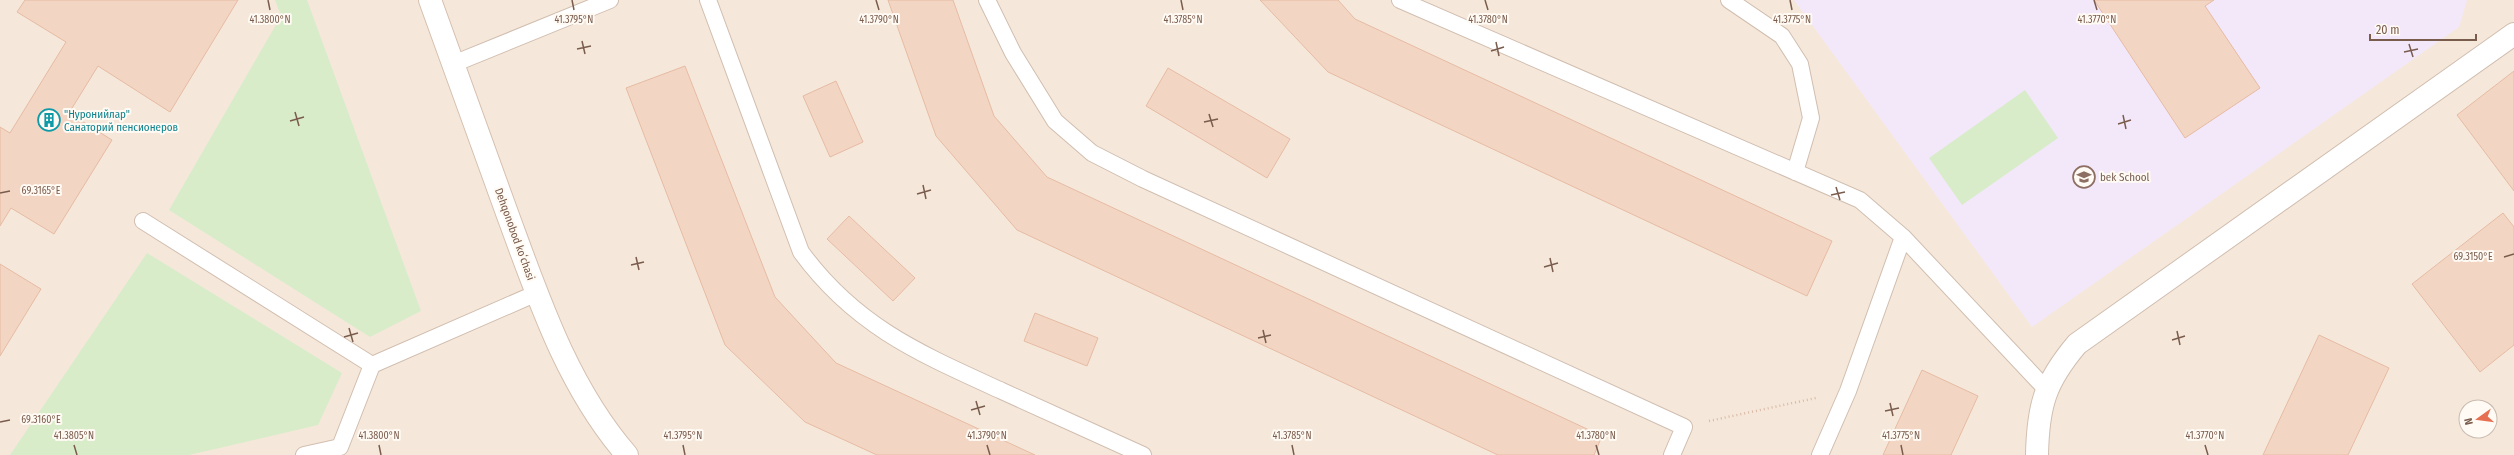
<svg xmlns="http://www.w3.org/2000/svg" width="2514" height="455" viewBox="0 0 2514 455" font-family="'Fira Sans Condensed',sans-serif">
<rect width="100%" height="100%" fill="#fdf6ec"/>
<path fill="#f5e8da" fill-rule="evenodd" d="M0,0h2514v455h-2514zM2466,407h24v24h-24z"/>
<path fill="#f3e8fa" d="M1794,0h673l-8,27 -427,300z"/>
<path fill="#d8ecc9" d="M275,0h32l114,311 -51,26 -201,-127 112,-194z
M2025,90l33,48 -96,67 -33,-47z
M147,253l195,120 -24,52 -129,30h-179z"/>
<path fill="#f3d5c3" stroke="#e6bba3" d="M25,0h213l-68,112 -72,-46 -29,47 43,27 -58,94 -43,-26 -11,18v-99l10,6 56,-91 -49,-30z
M888,0h65l41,116 53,61 555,259 -8,19h-96l-481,-225 -81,-94z
M1260,0h78l17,19 477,222 -25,55 -479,-224z
M2094,0h120l-9,6 55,82 -75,50z
M685,66l90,231 61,66 199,92h-158l-72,-33 -80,-77 -99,-257z
M1168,68l122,71 -23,39 -121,-72z
M2514,71v120l-57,-76z
M836,81l27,61 -33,15 -27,-61z
M2503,213l11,14v118l-34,27 -68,-88z
M849,216l66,62 -22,23 -66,-62z
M0,264l41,25 -41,67z
M1035,313l63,25 -11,28 -63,-25z
M2319,335l70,33 -41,87h-85z
M1922,370l56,26 -27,59h-68z"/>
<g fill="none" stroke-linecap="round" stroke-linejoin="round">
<g stroke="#d1beb0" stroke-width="18">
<path id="lane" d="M708,0l93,252c55,75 120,102 201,139 47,21 94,43 141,64
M987,0l26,53 42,68 37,32 51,26 541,248 -12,28
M1400,0l460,200 43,37 143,152
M1729,0l53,36 18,28 11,54 -16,54
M453,64l157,-64
M143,221l229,144
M304,455l36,-8 32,-82 165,-72
M1820,455l28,-64 55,-154"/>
</g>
<g stroke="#d1beb0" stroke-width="24">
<path id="street" d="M2037,455c1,-50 8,-73 40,-111l437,-310"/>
</g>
<g stroke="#d6c0b0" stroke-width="24">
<path id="secondary" d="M430,0c26,71 52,142 77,213 31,84 60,173 120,242"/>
</g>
<path stroke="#d9b8a5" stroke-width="2.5" stroke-dasharray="1 3" stroke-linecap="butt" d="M1709,421l107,-23"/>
<use href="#lane" stroke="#fff" stroke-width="16"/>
<use href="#street" stroke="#fff" stroke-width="22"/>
<use href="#secondary" stroke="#fff" stroke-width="22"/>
</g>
<path fill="none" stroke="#7a5c4d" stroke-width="1.5" d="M268,0l2,10M572,0l2,10M876,0l3,10M1181,0l2,10M1485,0l3,10M1790,0l2,10M2094,0l3,10M582,41l3,13M1496,42l3,14M2409,44l4,13M577,49l14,-3M1491,51l13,-4M2404,52l14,-3M295,112l4,14M1209,114l4,13M2123,115l3,14M290,121l14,-4M1204,122l14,-3M2118,124l13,-4M923,185l3,14M1836,187l4,13M0,193l10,-2M917,194l14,-4M1831,195l14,-3M636,257l3,13M2504,257l10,-3M1550,258l3,14M631,265l13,-3M1544,267l14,-4M349,328l4,14M1263,330l3,13M2177,331l3,14M344,337l14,-4M1258,338l13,-3M2172,340l13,-4M976,401l4,14M1890,403l3,13M971,410l14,-4M1885,411l14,-3M0,422l10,-2M74,445l3,10M379,445l2,10M683,445l2,10M987,445l3,10M1292,445l2,10M1596,445l3,10M1901,445l2,10M2205,445l3,10"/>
<defs>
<g id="building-ring" transform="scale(1.15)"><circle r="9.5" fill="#fffaf3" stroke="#0f9aa8" stroke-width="1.5"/><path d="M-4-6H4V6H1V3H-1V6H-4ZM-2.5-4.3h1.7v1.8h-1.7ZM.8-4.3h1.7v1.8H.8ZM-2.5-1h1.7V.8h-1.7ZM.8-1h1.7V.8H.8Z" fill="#0f9aa8"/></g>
<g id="school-ring" transform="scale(1.15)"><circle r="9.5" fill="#fffaf3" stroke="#8d6e63" stroke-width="1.5"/><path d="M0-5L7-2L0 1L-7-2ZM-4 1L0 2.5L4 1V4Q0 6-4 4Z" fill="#8d6e63"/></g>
</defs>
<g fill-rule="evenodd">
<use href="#building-ring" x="49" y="120"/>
<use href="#school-ring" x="2084" y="177"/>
</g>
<g text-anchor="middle" stroke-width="4" stroke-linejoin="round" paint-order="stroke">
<g font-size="11" fill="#0d838f" stroke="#fffaf3" text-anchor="start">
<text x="64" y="118">"Нуронийлар"<tspan x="64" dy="13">Санаторий пенсионеров</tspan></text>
</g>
<g font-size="11" fill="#785e54" stroke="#fffaf3" text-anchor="start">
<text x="2100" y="181">bek School</text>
</g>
<g font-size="11" fill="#7a5c4d" stroke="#fffaf3">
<text transform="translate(515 234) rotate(70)" y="4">Dehqonobod koʻchasi</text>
</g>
</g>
<g font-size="10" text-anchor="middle" fill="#7a5c4d" stroke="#fffaf3" stroke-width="4" stroke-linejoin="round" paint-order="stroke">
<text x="270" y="23">41.3800°N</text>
<text x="574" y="23">41.3795°N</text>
<text x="879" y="23">41.3790°N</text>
<text x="1183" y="23">41.3785°N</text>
<text x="1488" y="23">41.3780°N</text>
<text x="1792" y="23">41.3775°N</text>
<text x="2097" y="23">41.3770°N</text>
<text x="41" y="194">69.3165°E</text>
<text x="2473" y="260">69.3150°E</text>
<text x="41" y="423">69.3160°E</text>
<text x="74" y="439">41.3805°N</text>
<text x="379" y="439">41.3800°N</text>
<text x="683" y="439">41.3795°N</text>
<text x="987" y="439">41.3790°N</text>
<text x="1292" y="439">41.3785°N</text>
<text x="1596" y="439">41.3780°N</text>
<text x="1901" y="439">41.3775°N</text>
<text x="2205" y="439">41.3770°N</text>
</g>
<g transform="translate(2478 419) rotate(256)"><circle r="19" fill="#fffaf3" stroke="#cabbb1"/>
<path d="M0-3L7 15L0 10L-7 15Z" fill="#e76f51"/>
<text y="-6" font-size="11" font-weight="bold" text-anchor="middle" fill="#7a5c4d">N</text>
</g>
<path d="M2370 34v6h106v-6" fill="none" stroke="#7a5c4d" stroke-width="2"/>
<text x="2376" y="34" font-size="12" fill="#7a5c4d" stroke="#fffaf3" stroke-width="3" paint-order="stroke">20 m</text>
</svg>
